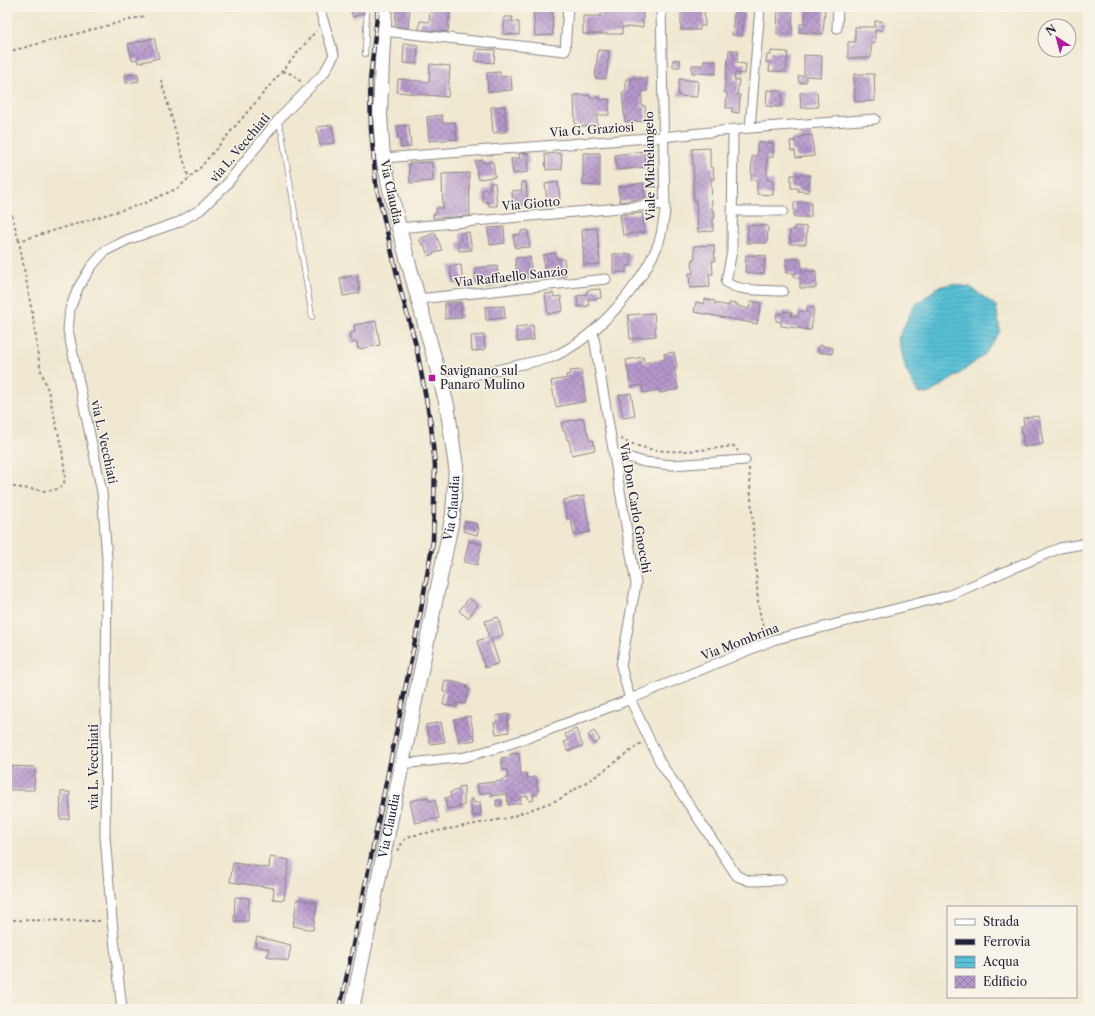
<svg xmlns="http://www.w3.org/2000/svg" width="1095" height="1016" viewBox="0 0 1095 1016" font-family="'Libre Caslon Text',serif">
<defs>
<pattern id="water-rules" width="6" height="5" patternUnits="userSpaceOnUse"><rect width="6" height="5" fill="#59c1d6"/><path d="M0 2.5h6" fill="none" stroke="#499caf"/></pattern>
<pattern id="building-cross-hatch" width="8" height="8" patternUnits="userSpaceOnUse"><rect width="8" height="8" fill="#b697cc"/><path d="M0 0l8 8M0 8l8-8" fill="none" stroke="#947ba7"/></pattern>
</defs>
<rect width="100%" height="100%" fill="#f7f3e8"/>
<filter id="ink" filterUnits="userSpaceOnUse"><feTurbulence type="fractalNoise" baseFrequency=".025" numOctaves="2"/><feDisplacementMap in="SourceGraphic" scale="8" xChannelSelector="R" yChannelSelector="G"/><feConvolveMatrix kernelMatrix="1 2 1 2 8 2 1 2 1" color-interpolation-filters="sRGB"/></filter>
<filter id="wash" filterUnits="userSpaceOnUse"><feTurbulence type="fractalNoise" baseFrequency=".012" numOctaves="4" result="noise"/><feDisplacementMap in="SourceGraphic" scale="16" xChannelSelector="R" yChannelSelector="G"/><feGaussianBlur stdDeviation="0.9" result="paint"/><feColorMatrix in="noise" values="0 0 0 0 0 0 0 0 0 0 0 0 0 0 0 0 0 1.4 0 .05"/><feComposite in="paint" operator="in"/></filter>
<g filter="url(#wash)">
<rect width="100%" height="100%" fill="#f0e8d0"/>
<path fill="url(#water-rules)" stroke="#3e7288" d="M951,284l19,3 26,19 4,25 -15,23 -27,21 -30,19 -10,-1 -12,-23 -8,-31 15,-32 25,-20z"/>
<g id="blocks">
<path fill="url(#building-cross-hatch)" d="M350,7h14l2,5 -13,5z
M396,7h14l-2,21 -13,-1z
M415,7h35l-2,25 -29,-2 1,-9 9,1 1,-13 -15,-1z
M533,7h19l1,28 -18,1z
M681,7h23l1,19h-5v4h-19z
M778,7h15l-1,27h-15z
M806,7h19l-2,27 -24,-2 1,-8h4z
M601,12h42v15h-21v7h-39v-18h18z
M734,12l11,1 -3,23 -10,-1z
M504,17h9l-1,5h7v13l-15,-1z
M875,21h7l1,9h-8v13h-4v15h-23v-16h7v-15h20z
M154,38l5,20 -21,5 -1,-4 -5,1 -4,-16z
M404,43l14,2 -1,19 -14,-1z
M477,49l18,1 -1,13 -19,-2z
M598,50l11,1 -3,28 -11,-1z
M729,50h9l-1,13 9,1 -1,10 -10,-1 -1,7h5l-2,15h3l-1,18 -7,-1v-4h-6l1,-15 -3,-1z
M771,51l17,1 -2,20 -17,-1 1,-8 -4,-1 1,-7h4z
M804,55l18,1 -1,21 -15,-1v6l-7,1 -1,-7h6z
M673,60h7v7h-7z
M704,60l12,1v13l-24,-1v-8h12z
M430,64l20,2 -2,31 -51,-5 1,-13 31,3z
M500,72v5l11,-1 1,14 -24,2 -1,-19z
M138,74l1,7 -13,2 -1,-8z
M854,74h20l1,27 -20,1z
M647,78v13l-5,1v14h3l1,15 -21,1 -3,-30 4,-1v-12z
M679,79l19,2 -1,16 -19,-1z
M767,90l15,1 -1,16 -15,-1z
M817,92l1,15 -17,1 -1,-15z
M574,95h16v3l10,-1v3l9,-1v16h-12v11h-22z
M505,106l1,26 -13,1 -2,-26z
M442,115l1,8 12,-1 2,17 -28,2 -2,-24z
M332,125l3,18 -15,2 -3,-18z
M409,125l2,22 -10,1 -1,-9h-2l-1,-13z
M812,135l2,21 -18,2 -1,-7h-4l-1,-10h5v-3h6v-2z
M757,143h16v14h-6v23l6,1v14l-16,-1v-14h-6l1,-24h5z
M710,148v19h3l1,12h-3l1,32 2,-1 1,8h-2v13l-15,1 -2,-32 -2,1 -1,-21h1l-2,-31z
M644,151l2,16 -29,3 -2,-15z
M528,153l1,11h-2l1,8 -15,2 -2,-15 9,-1 -1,-4z
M561,153l1,16 -16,1 -1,-16z
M583,153h17v33l-17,-1z
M483,160l1,3 9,-1 2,15 -17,2 -3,-18z
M432,162l1,19 -23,2 -1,-20z
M469,173l1,43 -37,2v-4h3v-6h7l-1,-34z
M791,175h19l-1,17 -11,-1v-3h-7z
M521,182h5l2,22 -15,1 -1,-14 10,-1z
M558,182l2,18 -13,2 -2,-18z
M490,183h5l2,23h-8l-1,-4h-5l-1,-12 8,-1z
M643,183l2,15 -25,4 -2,-15z
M794,202h17v15h-17z
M642,213l3,19 -22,3 -3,-20z
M748,225l20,1 -1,17h-20z
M795,226l12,1 -1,17h-16v-14h5z
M504,227l1,16 -15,2 -2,-17z
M597,228l3,36 -16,1 -2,-36z
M528,230l2,17 -15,1 -2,-13 8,-1v-3z
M469,232l3,18 -13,1 -1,-8 3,-1 -1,-9z
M435,233l7,17 -14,6 -4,-12 -2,1 -3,-6z
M714,245l1,16h-3l1,13h-4l1,13 -20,1 -1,-15h4l-1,-14h3l-1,-13z
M556,253l1,6h7l2,17 -9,1v-8l-13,1 -1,-15z
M613,254h18v12h-5v6l-13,1z
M746,255l20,1 -2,18 -19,-2z
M530,257l2,21h-6v-3l-9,2 -2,-19z
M786,259h15l1,12h14v17h-16v-10h-6v-5h-8z
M461,265l2,20 -5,1v-4l-6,1 -2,-17z
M497,266l2,16 -23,2 -1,-16z
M357,275l3,18 -17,3 -3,-18z
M600,289l1,9 -13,1 1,7 -11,1 -1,-11 10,-2v-4z
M553,293l1,4 7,-1 2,15 -15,3 -3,-20z
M705,299l10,2 -1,2 15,3v-3l9,1 -1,2 12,3 2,-8 10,2 -4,21 -63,-12 2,-10 8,2z
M461,302v16l-16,1v-16z
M504,306l1,12 -19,2 -1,-13z
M807,307l7,1 -3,22 -30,-4v-4l-5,-1 1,-8 6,1 1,-3 8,1 -1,4 7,1 1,-6 8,1z
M654,313l2,23 -26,3 -2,-24z
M376,321l4,24 -22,4 -1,-7 -6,1 -2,-10 6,-1 -1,-7z
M533,325l1,15 -17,2 -1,-15z
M484,335l1,15 -13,1 -1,-15z
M819,345l14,3 -1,6 -14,-2z
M674,352l3,15h-3l4,22 -17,4 -1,-3 -17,3 -1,-8 -11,2 -5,-27 17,-3 1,6 21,-4 -1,-5z
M581,370l5,31 -30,6 -5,-26 16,-3 -1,-3 5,-1 -1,-3z
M631,393l4,23 -12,2 -4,-23z
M1039,416l4,28 -19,3 -3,-21h3l-1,-8z
M583,418l7,23 3,-1 2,10 -23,5 -3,-15h-2l-2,-9h-2l-2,-8z
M584,496l6,36 -16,3 -3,-16h-4l-4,-19z
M465,521l13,3 -1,4h2l-2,7 -14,-4z
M469,541l13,3 -5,21 -13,-3z
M469,598l9,7 -10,13 -9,-7z
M498,617l5,18 -12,4 8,24 -14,5 -8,-27 12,-4 -4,-16z
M445,680l22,5 -1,3 3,1 -4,15 -8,-1 -1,4 -13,-2 3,-13 -3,-1z
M508,714l1,6h-2l2,12 -13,2 -2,-11 3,-1 -1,-6z
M470,716l5,24 -16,3 -5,-24z
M441,722l4,20 -15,2 -4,-19z
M576,729l7,17 -15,5 -4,-9 4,-1 -3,-7z
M594,731l6,9 -6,4 -6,-9z
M519,753l2,21 5,-1 1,5 9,-1 2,17 -5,1 1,5 -5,1 -1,-5 -8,1 1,6 -13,2 -1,-11 -16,2v-4l-12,2 -2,-10 25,-3v-2l6,-1 -1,-8h-4l-2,-12 9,-1v-3z
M7,766l28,1 -1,23h-27z
M464,786v20l-17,3 -2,-11 6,-1 -1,-5 9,-2v-3z
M61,792h9l-1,27h-9z
M428,797l1,4 6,-1 4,18 -24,5 -5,-22z
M470,799h3l1,4 6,-1 1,13 -9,1z
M496,800h6v6h-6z
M270,857l19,3 -5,40 -11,-1 1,-11 -44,-6 3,-19 36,5z
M235,897l14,1 -1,23h-14z
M297,899l20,3 -4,28 -20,-4z
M257,937l34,8 -3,16 -21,-5 2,-7 -14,-3z"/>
</g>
</g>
<g filter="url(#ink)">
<use href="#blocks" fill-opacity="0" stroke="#898586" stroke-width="1"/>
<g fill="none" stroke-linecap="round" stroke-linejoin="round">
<g stroke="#898586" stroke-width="6">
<path id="lane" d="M365,54l2,-47
M278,120l4,14 30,183"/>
</g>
<g stroke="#898586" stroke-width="11">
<path id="street" d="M837,28l1,-21
M384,31l181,20 3,-44
M750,128l10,-121
M733,129l-1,122 -6,31c12,10 41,8 57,9
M383,158l279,-21 88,-9 125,-9
M732,211h51
M399,228l265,-24
M418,299l188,-20
M593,332l43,252 -15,82 9,33 30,63 77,114 13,5 31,-1
M442,382l108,-24c44,-18 88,-68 107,-111 5,-11 6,-24 8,-36l-4,-204
M614,453l30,9 28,3 73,-5
M402,764l63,-7 32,-9 30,-10 96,-36 150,-62 177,-45 110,-47 28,-5
M122,1009l-10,-88 -7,-85 2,-277 -5,-67 -34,-162 2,-21 8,-21 13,-21 14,-16 22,-11 52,-18 21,-12 26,-25 52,-65 46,-47 10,-18 -15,-48"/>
</g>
<g stroke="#898586" stroke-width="16">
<g id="primary">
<path id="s1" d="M352,1009l101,-495 3,-47 -9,-62 -48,-177 -16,-70 -3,-43 2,-54 3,-54"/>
</g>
</g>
<path stroke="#898586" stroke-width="2" stroke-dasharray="3 3" stroke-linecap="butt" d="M7,52l137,-36
M283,71l11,4 8,8
M161,80l28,99
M7,197l12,44
M621,438c3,4 9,5 14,7 32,11 66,5 99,1l4,5
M749,468l9,134 3,17 6,15
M7,486l39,5 8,-1 6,-2 4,-4 1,-8 -3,-27 -14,-59 -7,-19 -3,-16 -4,-32 -15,-82 126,-38 33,-15 21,-19 117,-138
M398,851l5,-10 7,-5 98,-18 52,-19 42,-27 39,-29
M7,920l96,1"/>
<use href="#lane" stroke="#fff" stroke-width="4.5"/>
<use href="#street" stroke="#fff" stroke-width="9"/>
<use href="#primary" stroke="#fff" stroke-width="14"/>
<g stroke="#22223b" stroke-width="4.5">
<path id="rail" d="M340,1009l79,-388 14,-80 2,-75 -4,-41 -15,-80 -15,-53 -25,-108 -5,-55 -1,-48 8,-74"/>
</g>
<use href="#rail" stroke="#f7f3e8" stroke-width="3" stroke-dasharray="9" stroke-linecap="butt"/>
</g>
</g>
<rect fill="#b5179e" stroke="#f7f3e8" stroke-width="1.5" x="428" y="374" width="8" height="8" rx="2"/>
<g text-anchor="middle" stroke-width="3" stroke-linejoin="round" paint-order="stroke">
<g font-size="12" fill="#22223b" stroke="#f7f3e8">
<text transform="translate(592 130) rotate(-4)" y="4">Via G. Graziosi</text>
<text transform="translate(240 148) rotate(-50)" y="4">via L. Vecchiati</text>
<text transform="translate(650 166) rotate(-91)" y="4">Viale Michelangelo</text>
<text transform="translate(391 192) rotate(78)" y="4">Via Claudia</text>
<text transform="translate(531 204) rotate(-5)" y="4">Via Giotto</text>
<text transform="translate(511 277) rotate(-6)" y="4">Via Raffaello Sanzio</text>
<text transform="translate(104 442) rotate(78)" y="4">via L. Vecchiati</text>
<text dy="4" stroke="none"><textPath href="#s1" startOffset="511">Via Claudia</textPath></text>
<text transform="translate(635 508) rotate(80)" y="4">Via Don Carlo Gnocchi</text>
<text transform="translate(740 642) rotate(-21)" y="4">Via Mombrina</text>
<text transform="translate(94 767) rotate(-90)" y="4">via L. Vecchiati</text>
<text dy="4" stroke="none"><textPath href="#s1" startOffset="187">Via Claudia</textPath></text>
</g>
<g font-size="12" fill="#22223b" stroke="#f7f3e8" text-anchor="start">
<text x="440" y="375">Savignano sul<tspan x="440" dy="14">Panaro Mulino</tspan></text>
</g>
</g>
<rect width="1095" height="1016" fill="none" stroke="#f7f3e8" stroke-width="24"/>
<rect x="947" y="906" width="130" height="92" fill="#f7f3e8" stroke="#a29fa3"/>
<rect x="955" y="919" width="20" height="6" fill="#ffffff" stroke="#a29fa3"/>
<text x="983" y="926" font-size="12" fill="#22223b">Strada</text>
<rect x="955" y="939" width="20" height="6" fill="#22223b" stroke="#a29fa3"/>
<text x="983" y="946" font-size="12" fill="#22223b">Ferrovia</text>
<rect x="955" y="956" width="20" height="12" fill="url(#water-rules)" stroke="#a29fa3"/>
<text x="983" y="966" font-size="12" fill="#22223b">Acqua</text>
<rect x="955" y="976" width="20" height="12" fill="url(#building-cross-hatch)" stroke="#a29fa3"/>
<text x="983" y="986" font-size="12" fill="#22223b">Edificio</text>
<g transform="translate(1057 38) rotate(324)"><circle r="19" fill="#f7f3e8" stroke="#a29fa3"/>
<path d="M0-3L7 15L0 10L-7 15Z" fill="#b5179e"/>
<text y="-6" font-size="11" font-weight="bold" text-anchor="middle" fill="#22223b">N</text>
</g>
</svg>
